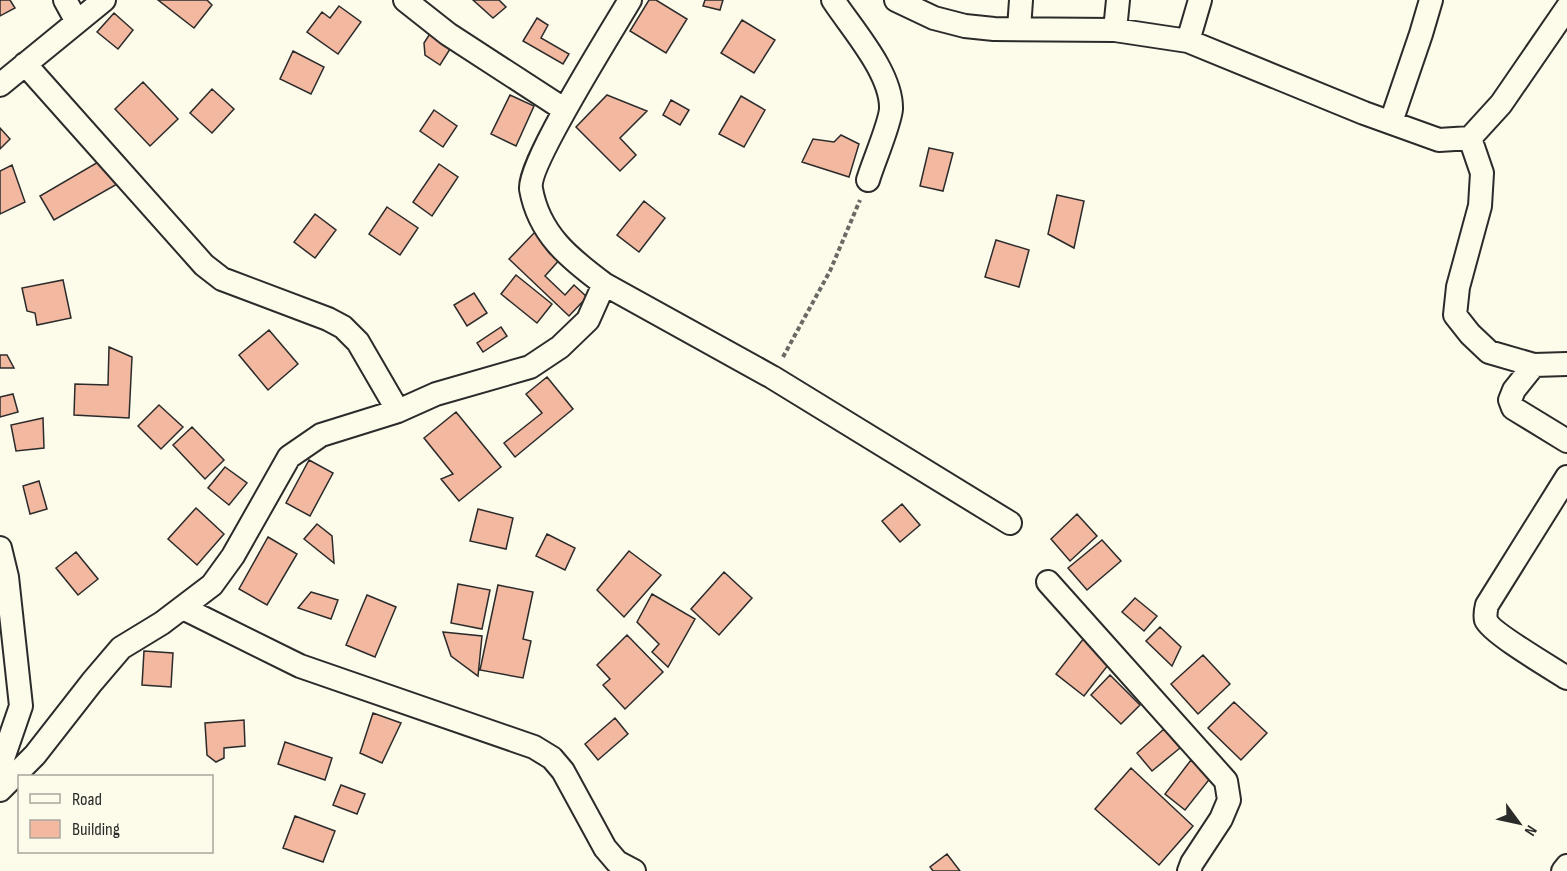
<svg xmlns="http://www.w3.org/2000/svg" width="1567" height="871" viewBox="0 0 1567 871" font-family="'Sofia Sans Condensed',sans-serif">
<rect width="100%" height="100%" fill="#fdfbea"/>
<path fill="#f2b8a0" stroke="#2b2b2b" stroke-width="1.5" d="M0,0h10l5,8 -15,8z
M158,0h49l5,5 -18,23z
M473,0h26l7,7 -13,11z
M649,0h7l31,19 -21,34 -36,-22z
M705,0h18l-3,10 -17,-4z
M339,6l22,16 -23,32 -31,-22 15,-20 8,6z
M114,13l19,17 -15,19 -21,-17z
M537,18l11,7 -7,13 28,16 -6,10 -40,-23z
M742,20l33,20 -21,33 -33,-20z
M431,32l21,14 -12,19 -15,-10 -1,-12z
M293,51l31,16 -13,27 -31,-15z
M143,82l35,37 -28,27 -35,-37z
M212,89l22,20 -22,24 -22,-20z
M510,95l24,11 -18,40 -25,-12z
M607,95l40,16 -27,27 16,17 -16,16 -44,-44z
M741,96l24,14 -21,37 -25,-13z
M671,100l18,10 -9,15 -17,-10z
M434,110l23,16 -14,21 -23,-16z
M0,128l10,11 -10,10z
M841,135l18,9 -10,33 -47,-15 11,-23 21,3z
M929,148l24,5 -10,38 -23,-5z
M105,158l14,25 -65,37 -14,-24z
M439,164l19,13 -26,39 -19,-14z
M12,165l13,37 -25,12v-43z
M1057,195l27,6 -10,47 -26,-14z
M644,201l21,17 -26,34 -22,-17z
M387,207l31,21 -18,27 -31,-21z
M315,214l21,16 -21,28 -21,-16z
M535,232l27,25 -17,19 20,19 9,-10 13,12 -18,19 -60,-57z
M996,240l33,10 -10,37 -34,-10z
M516,275l36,29 -15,19 -36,-29z
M63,280l8,38 -34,7 -2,-12 -8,-2 -5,-23z
M474,293l13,20 -20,13 -13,-21z
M501,327l6,9 -24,16 -6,-9z
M269,330l29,34 -30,26 -29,-35z
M109,347l23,10 -3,61 -55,-3 1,-31 33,1z
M0,355h7l7,13h-14z
M547,377l26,32 -58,48 -11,-14 38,-30 -16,-19z
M13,394l5,18 -18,5v-20z
M159,405l24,22 -22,22 -23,-23z
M456,412l45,55 -42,34 -18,-22 12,-5 -29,-36z
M43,418l1,30 -28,3 -5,-26z
M192,427l32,33 -19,19 -32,-34z
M309,460l24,13 -23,43 -24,-13z
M225,467l22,16 -18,22 -21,-17z
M39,481l8,28 -17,5 -7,-28z
M902,504l18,21 -20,17 -18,-21z
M196,508l28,26 -27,31 -29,-26z
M478,509l35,9 -7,31 -36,-8z
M1077,514l20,22 -27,25 -19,-22z
M317,524l15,12 2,27 -30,-24z
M547,534l28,14 -10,22 -29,-14z
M268,537l29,17 -30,51 -28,-16z
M1102,540l19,21 -34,29 -19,-22z
M629,551l32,24 -37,42 -27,-27z
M76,552l22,27 -20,16 -22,-27z
M724,572l28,26 -33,37 -28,-26z
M458,584l32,6 -8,39 -31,-6z
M498,585l35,7 -10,47 8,2 -8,37 -43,-8z
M311,592l27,8 -7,19 -33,-11z
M652,594l43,25 -27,48 -16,-15 7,-8 -22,-22z
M367,595l29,12 -21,50 -29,-12z
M1135,598l22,18 -13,15 -22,-19z
M1160,627l21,20 -9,19 -26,-25z
M443,632l39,4 -4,40 -27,-20z
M627,635l36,37 -38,37 -22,-24 7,-6 -13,-14z
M1084,638l28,22 -28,36 -28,-22z
M144,651l29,2 -2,34 -29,-2z
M1203,655l27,29 -32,30 -27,-30z
M1110,675l30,30 -19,19 -30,-29z
M1234,702l33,31 -26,27 -33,-32z
M373,713l28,10 -19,40 -22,-10z
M615,718l13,16 -30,26 -13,-16z
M244,720l1,26 -21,2v10l-8,4 -9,-7 -2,-32z
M1164,729l16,19 -28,23 -15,-18z
M285,742l47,16 -7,22 -47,-16z
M1191,760l21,16 -27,34 -20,-16z
M1131,768l62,58 -34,39 -64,-56z
M341,785l24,9 -8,20 -24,-9z
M295,816l40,15 -12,31 -40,-14z
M947,854l13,17h-27l-3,-4z"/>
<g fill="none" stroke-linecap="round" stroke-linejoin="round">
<g stroke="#2b2b2b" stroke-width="26">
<path id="street" d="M65,0l12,22
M405,0l43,34 117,76
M833,0c19,29 59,73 58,109 -1,15 -18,54 -23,71
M896,0l38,18 31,8 29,3 121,1 73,11 176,72 75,27 31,-2 31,-34 66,-96
M1019,29l2,-29
M1115,30l3,-30
M1188,41l12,-41
M25,64l179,201 18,14 106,40 15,8 15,15 40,69
M0,85l104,-85
M1391,122l30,-88 10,-34
M1470,138l12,35 -2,33 -22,81 -3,28 15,19 19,18 45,13 33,-1
M604,284l168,93 238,146
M1534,365l-20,25 -4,10 3,8 54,33
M1567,477l-80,128c-1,4 -2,11 -1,15 4,12 67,49 81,58
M0,548l7,29 14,129 -21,61
M1048,582l178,199 3,19 -8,19 -29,44 -3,8
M183,608l117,58 234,81 18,11 11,13 42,77 12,14 17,9
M0,790l35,-35 57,-73 29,-34 41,-25 50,-38 21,-29 56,-99 32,-22 77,-24 38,-17 94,-27 30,-20 28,-27 16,-36c-35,-26 -65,-50 -73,-95 -4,-24 82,-160 99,-189
M1563,871l4,-5"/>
</g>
<path stroke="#6a6964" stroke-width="4" stroke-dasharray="4.5 3" stroke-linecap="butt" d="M783,357l47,-86 30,-71"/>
<use href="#street" stroke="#fdfbea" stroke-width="22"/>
</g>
<rect x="18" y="775" width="195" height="78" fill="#fdfbea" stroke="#a9a89e" stroke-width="1.5"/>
<rect x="30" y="794" width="30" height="9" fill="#fdfbea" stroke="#a9a89e" stroke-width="1.5"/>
<text x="72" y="805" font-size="18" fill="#2b2b2b">Road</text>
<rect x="30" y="820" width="30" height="18" fill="#f2b8a0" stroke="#a9a89e" stroke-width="1.5"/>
<text x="72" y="835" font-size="18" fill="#2b2b2b">Building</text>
<g transform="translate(1519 823) rotate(123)" stroke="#fdfbea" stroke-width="4.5" paint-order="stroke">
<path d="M0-4.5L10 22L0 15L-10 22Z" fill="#2b2b2b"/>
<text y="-9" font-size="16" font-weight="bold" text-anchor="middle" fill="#2b2b2b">N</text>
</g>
</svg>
